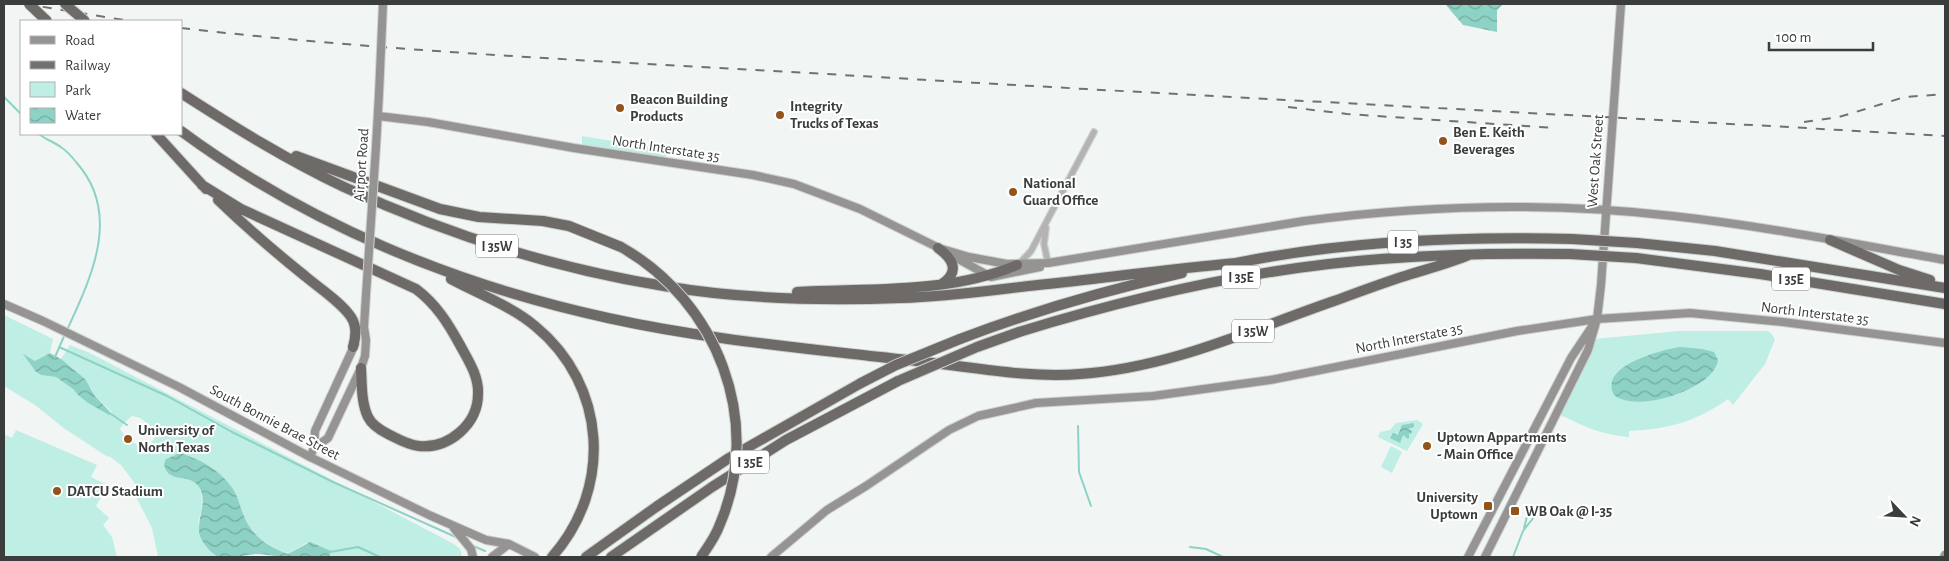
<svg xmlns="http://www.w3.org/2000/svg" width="1949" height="561" viewBox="0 0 1949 561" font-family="'Alegreya Sans',sans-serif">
<defs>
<pattern id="water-waves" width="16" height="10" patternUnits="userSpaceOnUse" patternTransform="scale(1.25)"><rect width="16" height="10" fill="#8dd2c5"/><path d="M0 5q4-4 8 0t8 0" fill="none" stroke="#74aca1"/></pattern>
</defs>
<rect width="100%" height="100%" fill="#f1f6f5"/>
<path fill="#beeee4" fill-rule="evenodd" d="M582,136l85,14v5l-5,4 -76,-12 -4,-3z
M4,315l49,24 -3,14 -15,8 -11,-6 12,17 5,3 15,2 17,12 5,6 10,8 21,12 3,-1 -1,-3 -16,-15 -4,-8 -20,-21 -6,-3 -4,-5 9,-14 20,8 364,191 6,5 2,8h-133l1,-6 -24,-8 -18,11c-23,-9 -38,-20 -46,-43 -3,-9 -5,-18 -11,-25 -11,-14 -25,-22 -40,-30l-22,19c6,2 13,2 20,4 18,6 13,31 9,44l21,33 3,1h-64l-6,-29 -20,-39 4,-4 -15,-20 -12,-9 -1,1 -43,-28 -30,-24 -31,-19zM132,416l8,2 19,14 -14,19 -19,-14 -6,-8 3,-5z
M1679,331h89l3,2 4,6 -10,25 -32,41 -5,-6c-33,23 -59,30 -99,32v6c-31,-3 -46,-11 -72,-24l37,-74z
M1417,420l6,4 -16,27 -29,-14 2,-5 10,-2 6,-7z
M16,430l81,35 -6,12 20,10 -3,10 -5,-3 -7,12 13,12 -6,7 9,12 5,20h-113v-123l8,4z
M1391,446l11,6 -10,21 -11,-6z"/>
<path fill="url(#water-waves)" d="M1445,4h58l-6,6v22l-34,-7z
M1680,347l22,2 12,3 4,8c-3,29 -82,54 -104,35 -16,-29 47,-45 66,-48z
M50,353l11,6 24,20 10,17 17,18 -3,1 -21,-12 -10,-8 -5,-6 -17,-12 -15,-2 -5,-3 -13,-18 12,7z
M1414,423v4l-6,2 4,2 -1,3 -2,-1v5l-1,1 -5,-4 -3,8 -10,-5 3,-5 5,2 4,-10z
M180,453c20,6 38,16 51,33 6,8 8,16 11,25 8,23 23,35 46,43l22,-12 21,9 -2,6c-15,0 -31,2 -46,0 -10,-1 -18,-3 -27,-3 -12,1 -23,5 -35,3 -8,-1 -18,-13 -21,-21 -5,-16 9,-33 -1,-49 -11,-16 -30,-1 -35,-23l2,-5z"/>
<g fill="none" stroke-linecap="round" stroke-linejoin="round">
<path stroke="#8dd2c5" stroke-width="2" d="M4,97l17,17
M39,134c7,6 16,8 23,14 5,3 10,9 14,14 46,51 16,114 -9,168
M59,347l108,49 65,36 101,50 125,56
M55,357l10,-23
M111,414l16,11
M1078,426l1,46 12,34
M1524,528l4,-15
M471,545l14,6
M1190,547l16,2 17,8
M330,552l28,-5 22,10
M431,557h37
M1513,557l10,-26 11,-14"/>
<g stroke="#cdd1d0" stroke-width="8">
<path id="street" d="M1046,228l-2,16 4,19
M1019,264l12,-13 63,-119"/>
</g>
<g stroke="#cdd1d0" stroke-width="10">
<path id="secondary" d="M378,116l50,6 146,26 179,27 41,9 66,25 81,40
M376,147l3,-53
M942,249l27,8 38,7 41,-1 256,-42c122,-16 247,-19 369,-5 91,10 182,28 272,44
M951,255l40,22 49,-10
M4,304l39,17 136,66 131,70 119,58 57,25 23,4 26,13
M314,448l1,-17 40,-87
M310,457l4,-9 14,-10 33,-70 4,-12 1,-16 -2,-13 2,-32
M453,527l18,22 2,8
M492,557l17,-13
M771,557l56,-47 39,-24 83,-56 29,-14 58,-13 117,-7 117,-16 247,-49 80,-12 93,-6 93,9 162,21
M1468,557l103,-199 22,-33
M1485,557l103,-207 9,-31 4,-34 20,-281
M1944,557l1,-2"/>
</g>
<g stroke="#cdd1d0" stroke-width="12">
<path id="highway" d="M181,93c53,34 106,67 163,94 102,47 209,81 320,99 76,13 160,15 237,12 46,-1 92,-8 137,-13 66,-7 132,-16 198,-22
M181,131c126,93 275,154 427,187 86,19 175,28 262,38 32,3 63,7 95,11 38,5 76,10 115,7 90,-6 170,-44 254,-73 25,-9 51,-19 77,-27 20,-6 39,-11 58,-19
M156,134l50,55
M296,156l144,53 39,8 64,4 26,5 52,21
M202,185l39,24 175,80c20,15 32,34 44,56 8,15 19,31 18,49 0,30 -29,55 -59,52 -11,-1 -21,-7 -31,-12 -8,-4 -16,-9 -20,-17 -7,-15 -6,-33 -7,-49
M218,200c28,27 57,52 87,76 14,12 36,26 46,41 6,9 5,20 2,30
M1830,240l69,30 31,10
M1637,243l78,8 230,37
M938,248c14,10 23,23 4,36
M1636,258l124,16 185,30
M1231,264c111,-23 227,-28 341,-25
M451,279c28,15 60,27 84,47 72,59 78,162 17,231
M797,292c73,-4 151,2 220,-27
M1019,332c117,-36 239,-64 362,-73 63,-5 126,-6 189,-5
M960,339c73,-28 147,-49 222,-66
M586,557l70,-50 73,-49 132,-75
M611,557l101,-70 74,-47 112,-59"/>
</g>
<use href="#street" stroke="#b5b3b2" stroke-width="5.5"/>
<use href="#secondary" stroke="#969492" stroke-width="8"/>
<use href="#highway" stroke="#6d6a68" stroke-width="10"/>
<path stroke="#6f7271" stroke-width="2" stroke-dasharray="9 9" stroke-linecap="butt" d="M25,4l105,17
M181,28c209,24 420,33 629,45 378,23 757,41 1135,63
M1288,107l59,7 208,14
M1804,122l35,-5 66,-20 40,-3"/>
<g stroke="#cdd1d0" stroke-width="10" stroke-linecap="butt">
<path id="secondary-bridge" d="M379,94l4,-90
M366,295l10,-148"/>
</g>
<g stroke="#cdd1d0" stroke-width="12" stroke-linecap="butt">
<path id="highway-bridge" d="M29,4l18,17
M65,4l20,17
M1572,239l65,4
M621,247c96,54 143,174 99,277 -4,12 -12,23 -19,33
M1570,254l66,4
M898,381l79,-34 42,-15
M861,383l35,-18 64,-26"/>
</g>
<use href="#secondary-bridge" stroke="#969492" stroke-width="8"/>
<use href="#highway-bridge" stroke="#6d6a68" stroke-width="10"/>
</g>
<g fill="#93541b" stroke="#fff" stroke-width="2">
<circle cx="620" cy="108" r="5"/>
<circle cx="780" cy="115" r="5"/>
<circle cx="1443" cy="141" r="5"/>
<circle cx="1013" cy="192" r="5"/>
<circle cx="128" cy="439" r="5"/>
<circle cx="1427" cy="446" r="5"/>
<circle cx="57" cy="491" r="5"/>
<rect x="1483" y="501" width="10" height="10" rx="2.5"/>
<rect x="1510" y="506" width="10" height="10" rx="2.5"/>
</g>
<g text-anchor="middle" stroke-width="4" stroke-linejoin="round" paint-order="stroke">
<g fill="#fff" stroke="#767776" stroke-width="1">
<rect x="1388" y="230.5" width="30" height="23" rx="4"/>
<rect x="476" y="234.5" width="42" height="23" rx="4"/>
<rect x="1222" y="265.5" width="38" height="23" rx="4"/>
<rect x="1772" y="267.5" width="38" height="23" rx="4"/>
<rect x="1232" y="319.5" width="42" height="23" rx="4"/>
<rect x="731" y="450.5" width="38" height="23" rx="4"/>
</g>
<g font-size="14" font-weight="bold" fill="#3b3d3c">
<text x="1403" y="247">I 35</text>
<text x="497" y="251">I 35W</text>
<text x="1241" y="282">I 35E</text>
<text x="1791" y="284">I 35E</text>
<text x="1253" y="336">I 35W</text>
<text x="750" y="467">I 35E</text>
</g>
<g font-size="15" font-weight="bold" fill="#3b3d3c" stroke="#fff" text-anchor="start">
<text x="630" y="104">Beacon Building<tspan x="630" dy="17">Products</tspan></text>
<text x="790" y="111">Integrity<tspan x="790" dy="17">Trucks of Texas</tspan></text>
<text x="1453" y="137">Ben E. Keith<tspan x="1453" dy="17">Beverages</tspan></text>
<text x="1023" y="188">National<tspan x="1023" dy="17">Guard Office</tspan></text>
<text x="138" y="435">University of<tspan x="138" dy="17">North Texas</tspan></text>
<text x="1437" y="442">Uptown Appartments<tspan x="1437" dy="17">- Main Office</tspan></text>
<text x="67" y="496">DATCU Stadium</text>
<text x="1478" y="502" text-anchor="end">University<tspan x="1478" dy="17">Uptown</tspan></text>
<text x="1525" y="516">WB Oak @ I-35</text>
</g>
<g font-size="15" fill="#3b3d3c" stroke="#fff">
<text transform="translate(666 148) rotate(9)" y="5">North Interstate 35</text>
<text transform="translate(1595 161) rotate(-86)" y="5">West Oak Street</text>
<text transform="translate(361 165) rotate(-86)" y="5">Airport Road</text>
<text transform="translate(1815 313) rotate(7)" y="5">North Interstate 35</text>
<text transform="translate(1409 338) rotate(-11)" y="5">North Interstate 35</text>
<text transform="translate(275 422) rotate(28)" y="5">South Bonnie Brae Street</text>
</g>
</g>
<rect width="1949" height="561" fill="none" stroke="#3b3d3c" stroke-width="10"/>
<rect x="20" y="20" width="162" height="115" fill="#ffffff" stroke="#b1b1b1"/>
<rect x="30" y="36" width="25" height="8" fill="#969492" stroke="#b1b1b1"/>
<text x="65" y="45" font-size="15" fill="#3b3d3c">Road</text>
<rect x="30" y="61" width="25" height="8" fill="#6f7271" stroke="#b1b1b1"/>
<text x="65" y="70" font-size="15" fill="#3b3d3c">Railway</text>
<rect x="30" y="82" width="25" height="15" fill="#beeee4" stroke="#b1b1b1"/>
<text x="65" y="95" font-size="15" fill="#3b3d3c">Park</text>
<rect x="30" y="108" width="25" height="15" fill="url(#water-waves)" stroke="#b1b1b1"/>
<text x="65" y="120" font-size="15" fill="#3b3d3c">Water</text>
<g transform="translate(1904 516) rotate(115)" stroke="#ffffff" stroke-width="4" paint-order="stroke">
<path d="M0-4L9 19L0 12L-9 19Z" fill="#3b3d3c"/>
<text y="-8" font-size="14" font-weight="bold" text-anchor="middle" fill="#3b3d3c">N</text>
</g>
<path d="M1769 42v8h104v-8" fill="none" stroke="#3b3d3c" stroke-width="2.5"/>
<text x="1776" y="42" font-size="15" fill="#3b3d3c" stroke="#ffffff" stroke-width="4" paint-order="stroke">100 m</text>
</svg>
